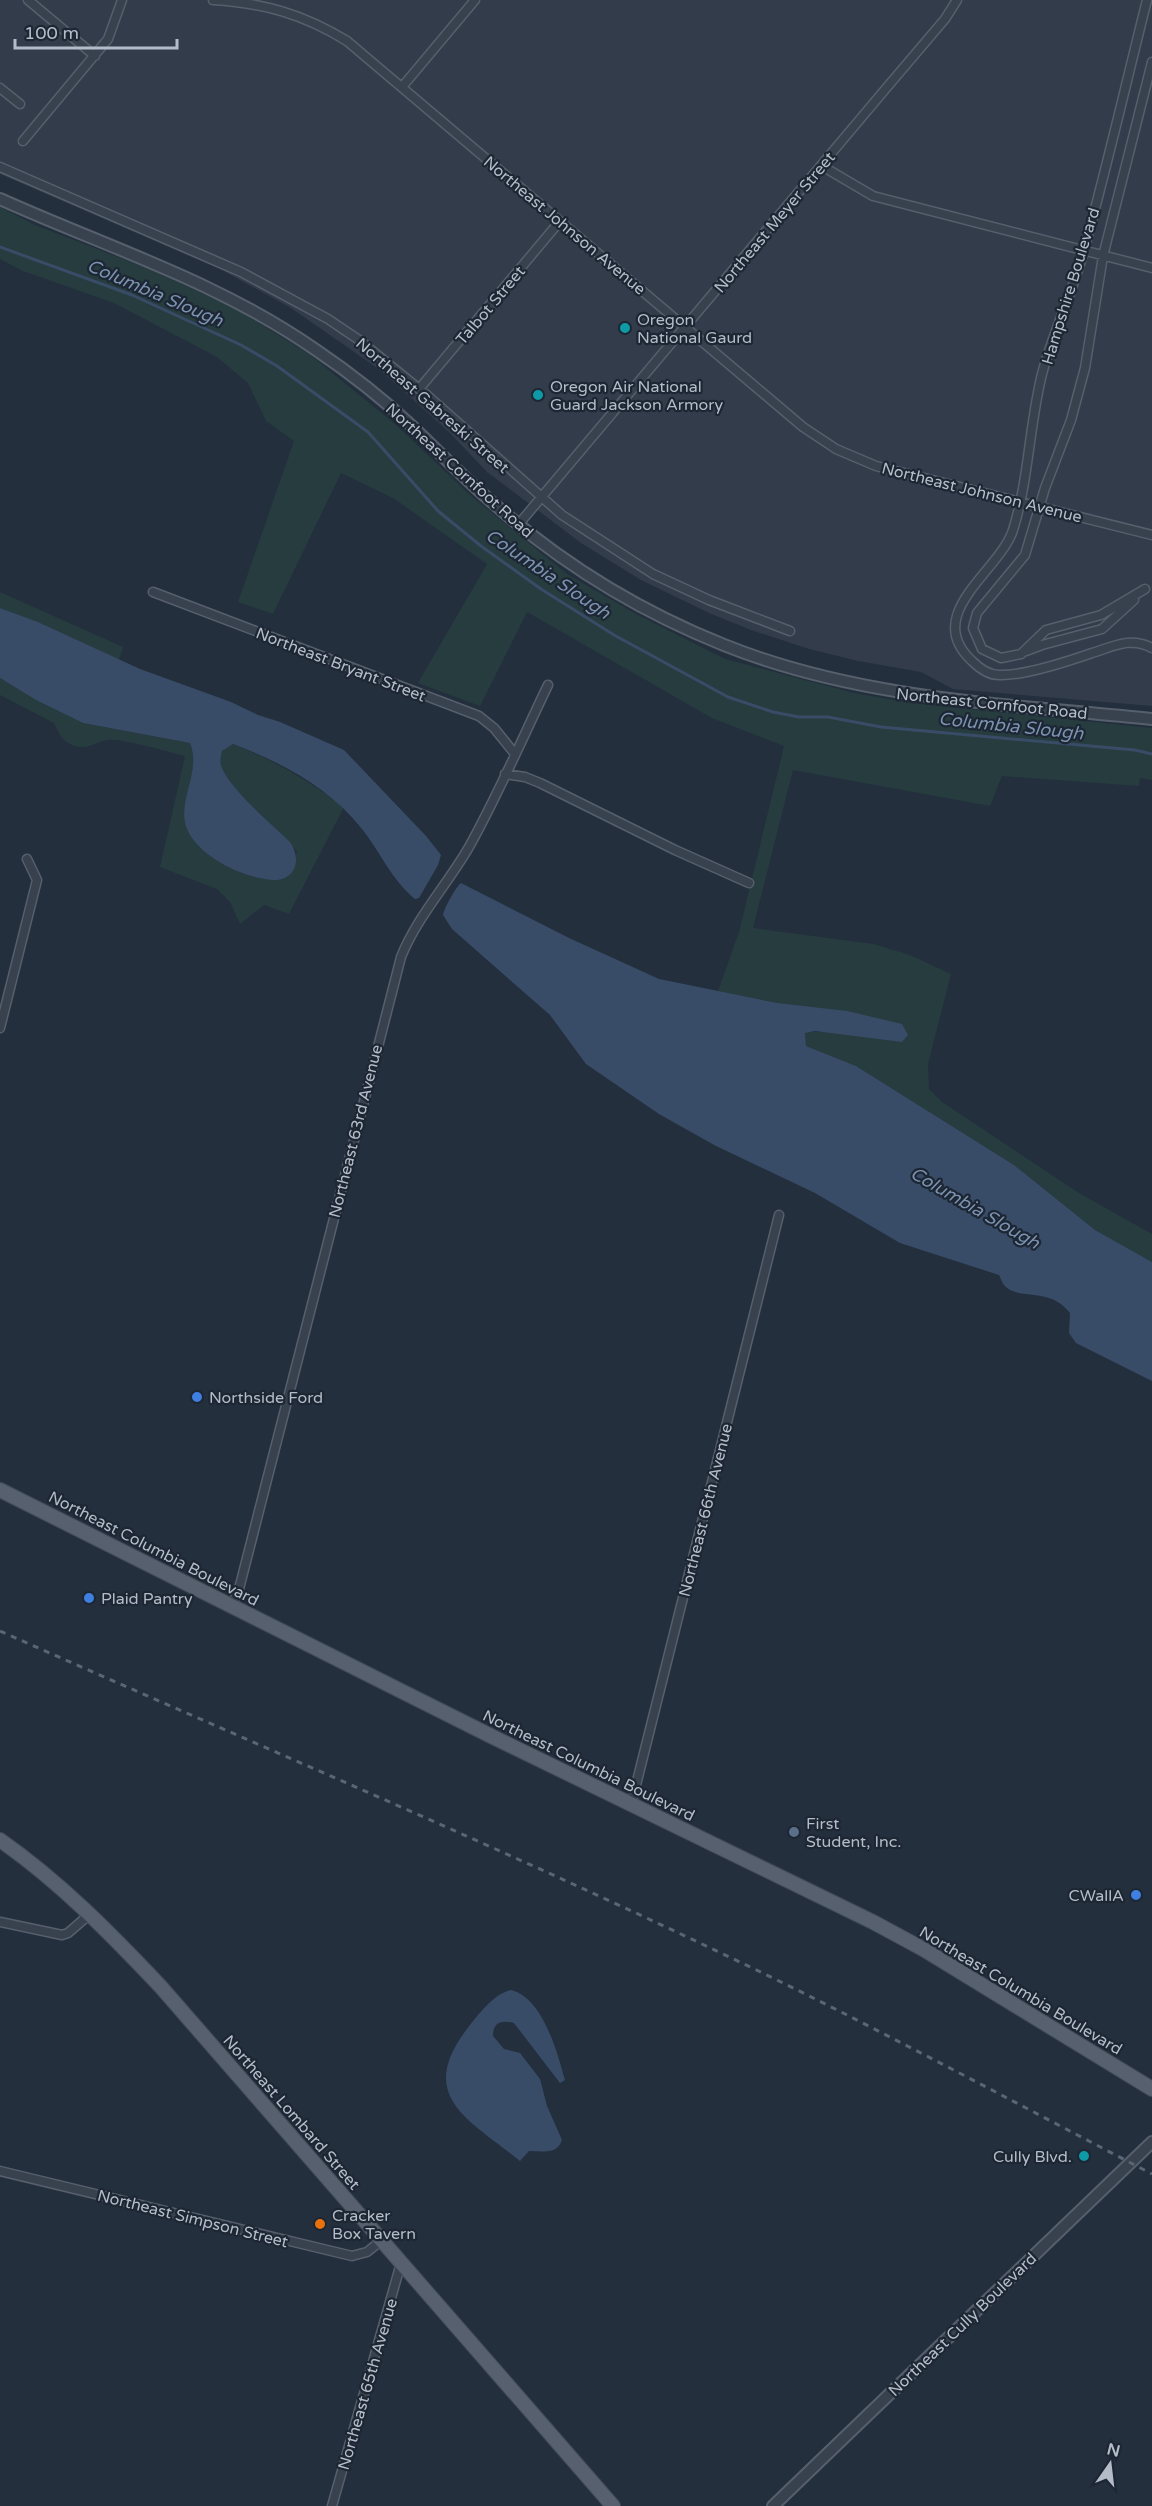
<svg xmlns="http://www.w3.org/2000/svg" width="1152" height="2506" viewBox="0 0 1152 2506" font-family="'Varela Round',sans-serif">
<rect width="100%" height="100%" fill="#242f3e"/>
<path fill="#323c4b" d="M0,0h1152v706l-199,-17 -32,-17 -63,-11 -49,-12 -58,-19 -42,-17 -68,-33 -60,-37 -94,-71 -38,-40 -69,-62 -89,-62 -69,-38 -222,-96z"/>
<path fill="#263c3f" d="M0,207l35,18 114,44 85,39 75,46 86,70 76,72 96,78 69,40 89,45 129,34 56,10 242,25v52l-12,-2 -1,8 -137,-10 -12,30 -197,-36 -40,158 120,16 37,11 41,19 -23,90 1,25 13,13 137,91 73,41v28l-57,-32 -81,-65 -158,-99 -50,-20 -1,-14h29l68,10 -125,-39 -59,-12 21,-59 45,-186 -72,-28 -185,-106 -47,94 -62,-23 69,-119 -94,-66 -52,-25 -68,141 -35,-12 56,-161 -28,-20 -18,-38 -31,-26 -103,-54 -91,-32 -23,-12z
M0,592l123,55 -4,13 -81,-38 -38,-14z
M0,678l36,22 47,23 107,20 5,12 -3,20 7,72c23,17 64,45 92,25l6,-20c-18,-25 -68,-60 -76,-87 -1,-4 0,-9 1,-14l10,-7c43,16 76,37 112,63l-55,107 -25,-9 -24,19 -10,-22 -13,-13 -57,-22 25,-111c-17,-4 -63,-18 -78,-16 -12,2 -19,10 -32,6 -12,-3 -16,-12 -21,-23l-54,-28z"/>
<path fill="#394c67" d="M0,608l38,14 102,47 91,33 27,13 22,7 64,28 82,86 15,19 -3,10 -19,33 -4,1c-24,-20 -34,-46 -53,-70 -32,-41 -81,-67 -129,-85l-11,7c-1,5 -2,10 -1,14 7,23 51,59 69,77 12,17 6,39 -18,38 -29,-2 -73,-23 -85,-51 -11,-27 15,-57 3,-86l-107,-20 -47,-23 -36,-22z
M461,883l108,55 90,41 118,24 70,8 55,13 6,11 -6,7 -87,-11 -10,2 1,13 50,20 158,99 81,65 57,32v119l-76,-38 -7,-10 1,-20c-19,-26 -50,-13 -64,-26 -3,-2 -5,-8 -7,-12l-99,-32 -85,-50 -99,-47 -57,-32 -73,-50 -36,-49 -98,-86 -9,-14c2,-8 12,-27 18,-32z
M511,1990c32,8 46,62 54,90l-5,3 -46,-60c-12,-3 -21,-2 -21,13l11,13 16,4 20,26 7,27 15,34c-5,15 -20,11 -33,11l-9,10c-50,-41 -105,-64 -53,-132 11,-14 26,-35 44,-39z"/>
<g fill="none" stroke-linecap="round" stroke-linejoin="round">
<path stroke="#394c67" stroke-width="3" d="M0,247l132,48 109,50 36,21 91,66 70,79 43,35 60,43 73,46 114,62 45,15 26,5h29l53,10 254,23 17,4"/>
<g stroke="#565f6c" stroke-width="11">
<path id="minor" d="M28,0l67,56
M213,0c51,3 90,14 134,41l456,386 33,22 40,17 276,69
M1147,0c-21,83 -40,167 -63,250 -11,42 -31,82 -42,124 -13,52 -13,105 -29,156 -13,41 -92,84 -41,131 7,7 17,14 27,14 23,1 70,-14 93,-22 20,-6 39,-17 60,-5
M402,87l73,-87
M0,88l20,16
M23,141l85,-102 14,-39
M822,166l51,30 279,72
M0,167l241,105 87,47 31,21 69,56 134,119 91,59 56,26 81,31
M419,389l141,-168
M518,525l370,-439 57,-67 12,-19
M1145,589l-44,26 -55,15 -25,24 -20,4 -19,-9 -9,-21 4,-15 48,-58 20,-67 26,-68 14,-52 18,-112 49,-194
M153,592l326,124 15,12 21,26
M1026,651l16,-6 60,-16 32,-29
M505,774l20,3 15,6 135,67 74,33
M0,1028l37,-148 -10,-21
M232,1605l7,-16 162,-632c16,-40 46,-72 68,-110 29,-52 53,-108 79,-162
M631,1805l148,-590
M0,1922l62,13 6,-2 22,-19
M0,2171l352,85 15,-4 15,-12
M332,2506l69,-243"/>
</g>
<g stroke="#565f6c" stroke-width="14">
<path id="tertiary" d="M0,199c109,49 217,82 316,151 34,23 67,49 97,77 26,25 52,52 80,76 69,61 146,108 231,142 137,55 283,59 428,74
M773,2506l379,-364"/>
</g>
<g stroke="#414a57" stroke-width="16">
<path id="primary" d="M0,1490l493,247 380,185 50,27 229,140
M0,1840c60,42 111,94 161,147l452,519"/>
</g>
<use href="#minor" stroke="#38414e" stroke-width="8"/>
<use href="#tertiary" stroke="#38414e" stroke-width="10"/>
<use href="#primary" stroke="#56606e" stroke-width="14"/>
<path stroke="#5a6575" stroke-width="3" stroke-dasharray="6 6" stroke-linecap="butt" d="M0,1631c259,115 522,225 777,349 126,62 250,129 375,194"/>
</g>
<g fill="#0f9aa8" stroke="#1d2633" stroke-width="2">
<circle cx="625" cy="328" r="6"/>
<circle cx="538" cy="395" r="6"/>
<circle cx="1084" cy="2156" r="6"/>
</g>
<g fill="#3f7fe0" stroke="#1d2633" stroke-width="2">
<circle cx="197" cy="1397" r="6"/>
<circle cx="89" cy="1598" r="6"/>
<circle cx="1136" cy="1895" r="6"/>
</g>
<circle fill="#5c6f8a" stroke="#1d2633" stroke-width="2" cx="794" cy="1832" r="6"/>
<circle fill="#e8710a" stroke="#1d2633" stroke-width="2" cx="320" cy="2224" r="6"/>
<g text-anchor="middle" stroke-width="4.5" stroke-linejoin="round" paint-order="stroke">
<g font-size="16" fill="#b4bcc9" stroke="#1d2633">
<text transform="translate(774 222) rotate(-50)" y="6">Northeast Meyer Street</text>
<text transform="translate(565 225) rotate(40)" y="6">Northeast Johnson Avenue</text>
<text transform="translate(1070 286) rotate(-73)" y="6">Hampshire Boulevard</text>
<text transform="translate(490 305) rotate(-50)" y="6">Talbot Street</text>
<text transform="translate(433 405) rotate(41)" y="6">Northeast Gabreski Street</text>
<text transform="translate(460 470) rotate(42)" y="6">Northeast Cornfoot Road</text>
<text transform="translate(982 492) rotate(14)" y="6">Northeast Johnson Avenue</text>
<text transform="translate(341 664) rotate(21)" y="6">Northeast Bryant Street</text>
<text transform="translate(992 703) rotate(6)" y="6">Northeast Cornfoot Road</text>
<text transform="translate(355 1131) rotate(-76)" y="6">Northeast 63rd Avenue</text>
<text transform="translate(705 1510) rotate(-76)" y="6">Northeast 66th Avenue</text>
<text transform="translate(154 1548) rotate(27)" y="6">Northeast Columbia Boulevard</text>
<text transform="translate(589 1765) rotate(26)" y="6">Northeast Columbia Boulevard</text>
<text transform="translate(1021 1990) rotate(31)" y="6">Northeast Columbia Boulevard</text>
<text transform="translate(292 2112) rotate(49)" y="6">Northeast Lombard Street</text>
<text transform="translate(193 2218) rotate(14)" y="6">Northeast Simpson Street</text>
<text transform="translate(962 2324) rotate(-44)" y="6">Northeast Cully Boulevard</text>
<text transform="translate(367 2384) rotate(-74)" y="6">Northeast 65th Avenue</text>
</g>
<g font-size="16" fill="#b4bcc9" stroke="#1d2633" text-anchor="start">
<text x="637" y="325">Oregon<tspan x="637" dy="18">National Gaurd</tspan></text>
<text x="550" y="392">Oregon Air National<tspan x="550" dy="18">Guard Jackson Armory</tspan></text>
<text x="209" y="1403">Northside Ford</text>
<text x="101" y="1604">Plaid Pantry</text>
<text x="806" y="1829">First<tspan x="806" dy="18">Student, Inc.</tspan></text>
<text x="1124" y="1901" text-anchor="end">CWallA</text>
<text x="1072" y="2162" text-anchor="end">Cully Blvd.</text>
<text x="332" y="2221">Cracker<tspan x="332" dy="18">Box Tavern</tspan></text>
</g>
<g font-size="18" font-style="italic" fill="#7c92b1" stroke="#1d2633">
<text transform="translate(155 293) rotate(23)" y="6">Columbia Slough</text>
<text transform="translate(548 574) rotate(34)" y="6">Columbia Slough</text>
<text transform="translate(1011 726) rotate(6)" y="6">Columbia Slough</text>
<text transform="translate(975 1208) rotate(30)" y="6">Columbia Slough</text>
</g>
</g>
<g transform="translate(1110 2464) rotate(14)" stroke="#1d2633" stroke-width="4.5" paint-order="stroke">
<path d="M0-4.5L10 22L0 15L-10 22Z" fill="#b4bcc9"/>
<text y="-9" font-size="16" font-weight="bold" text-anchor="middle" fill="#b4bcc9">N</text>
</g>
<path d="M15 39v9h162v-9" fill="none" stroke="#b4bcc9" stroke-width="3"/>
<text x="24" y="39" font-size="18" fill="#b4bcc9" stroke="#1d2633" stroke-width="4.5" paint-order="stroke">100 m</text>
</svg>
